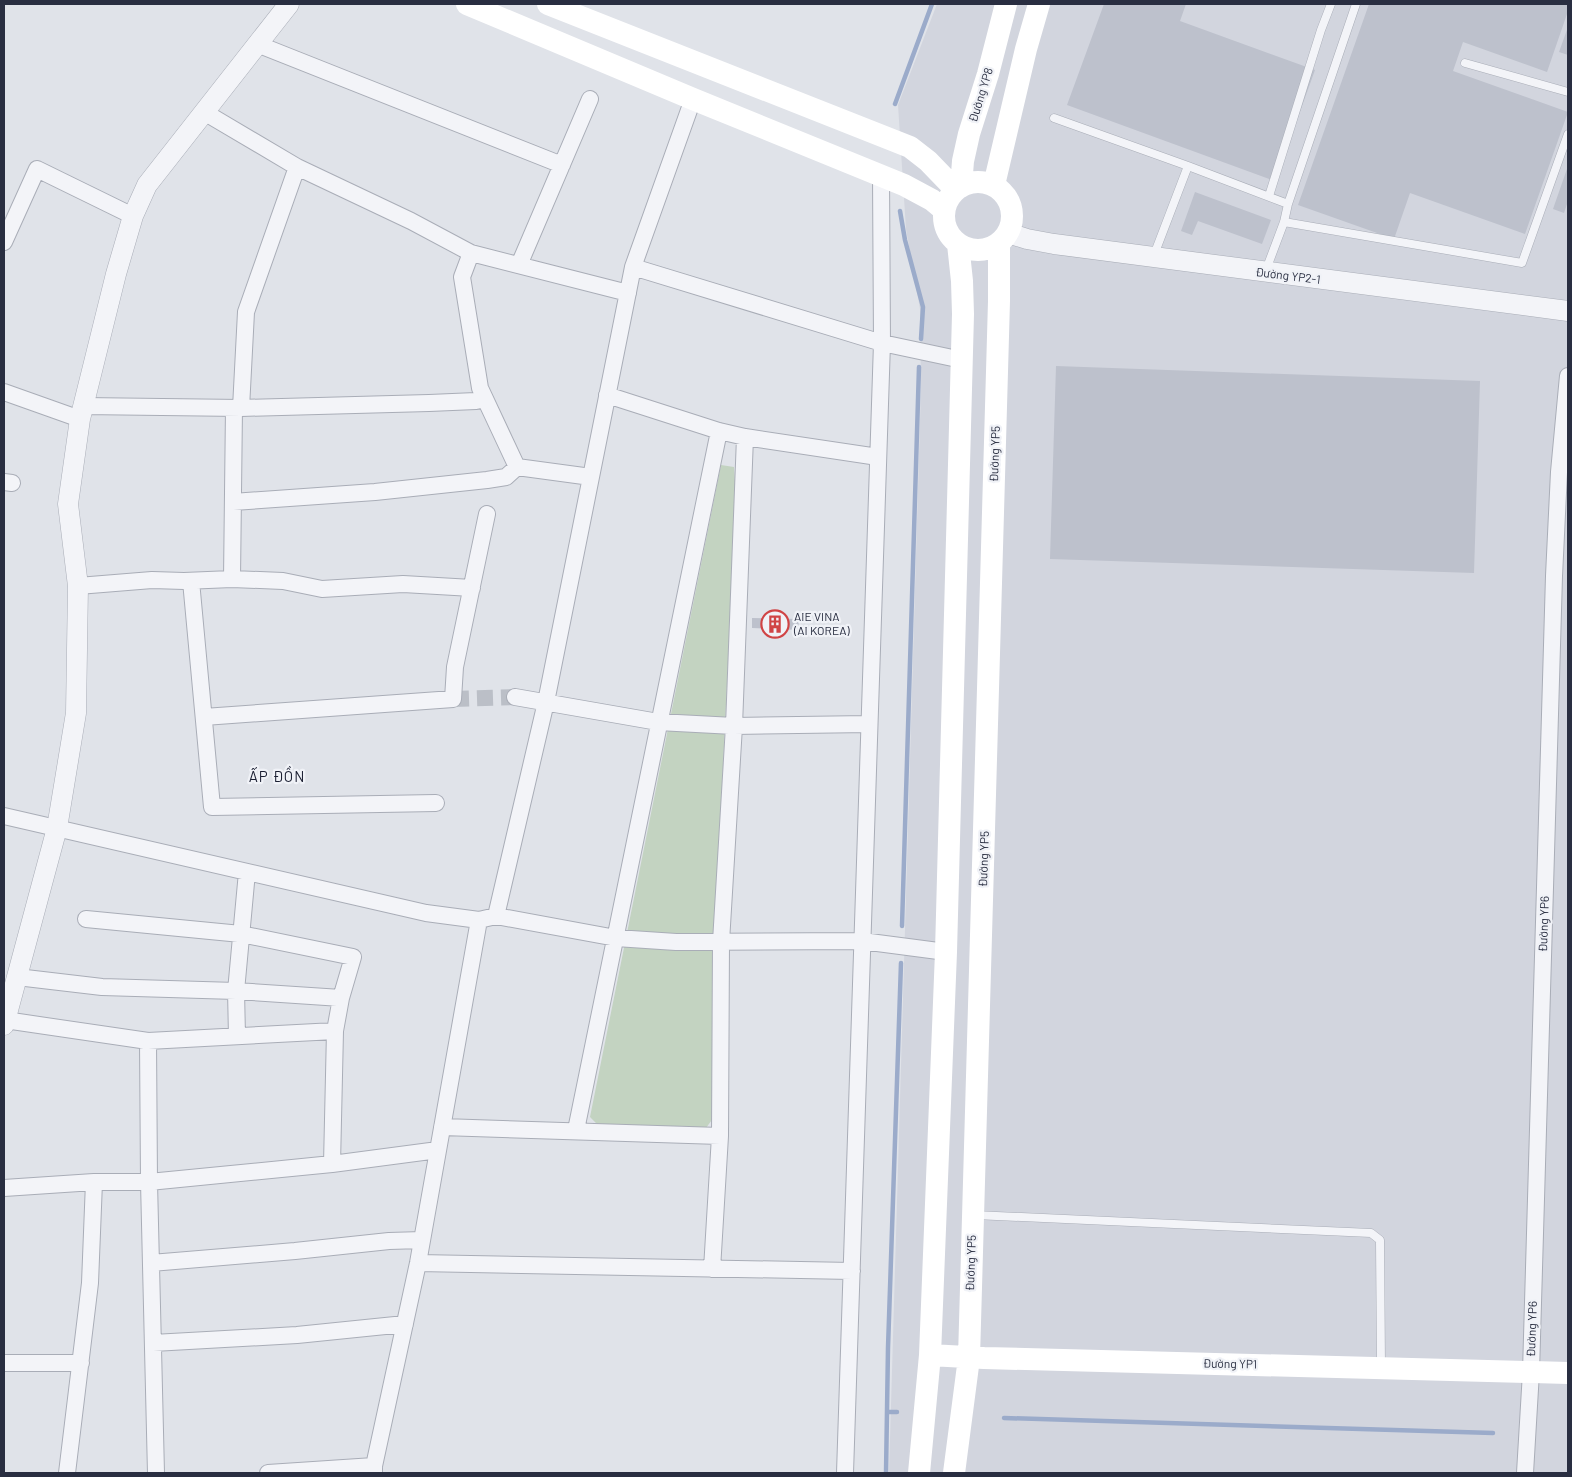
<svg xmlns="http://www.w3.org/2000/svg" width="1572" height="1477" viewBox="0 0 1572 1477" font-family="Barlow,sans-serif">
<rect width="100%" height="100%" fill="#e0e3e9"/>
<path fill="#d2d5de" d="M937,4h631v1469h-679l32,-1087 -1,-77 -14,-80 -8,-124z"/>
<path fill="#c3d3c1" d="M721,465l13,2 2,29 -19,396 -3,225 -8,11 -107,-2 -9,-9z"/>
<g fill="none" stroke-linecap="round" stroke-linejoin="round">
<path stroke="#9babca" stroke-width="4.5" d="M895,104l37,-100
M900,211l5,29 18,67 -2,32
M902,926l17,-559
M887,1412h10
M1004,1418l489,15
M886,1473l2,-125 13,-385"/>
</g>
<path fill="#bdc1cc" d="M1104,4h82l-6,17 135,49 -40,111 -208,-76z
M1369,4h199v7l-21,61 -84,-30 -10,29 115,41 -43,122 -115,-41 -16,46 -96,-34z
M1568,27v28l-9,-3z
M1568,166v35l-4,12 -11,-4z
M1195,192l76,28 -9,24 -64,-23 -6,14 -11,-4z
M1056,366l424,15 -6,192 -424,-14z
M752,618l47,1 -1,11 -46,-2z"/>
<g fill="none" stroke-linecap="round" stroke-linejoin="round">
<path stroke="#bbbfc7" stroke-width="16" stroke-dasharray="16 8" stroke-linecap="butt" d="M453,699l62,-2"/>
<g stroke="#a9adb7" stroke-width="9">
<path id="service" d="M1465,63l103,29
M1054,118l134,48 100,38
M1269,196l52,-166 10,-26
M1284,222l238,41 46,-129
M1154,255l34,-89
M1266,270l18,-48 4,-18 68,-200
M975,1215l396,18 9,7 1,126"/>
</g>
<g stroke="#a9adb7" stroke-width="18">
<path id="minor" d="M257,44l305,121
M297,167l114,54 60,32
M4,242l33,-73 96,47
M519,265l71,-166
M633,267l60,-168
M4,392l76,27
M607,395l112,36 26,6 133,20
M83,406l158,2 5,-96 51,-145 -93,-55
M241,408l188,-5 47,-2 9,-2
M591,477l-74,-10 -37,-79 -18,-111 9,-24 157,40
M4,482l8,1
M233,502l142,-10 112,-12 19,-3 11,-10
M232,579l2,-171
M191,581l21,226 224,-4
M78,586l74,-6 32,1 48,-2 51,2 39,8 81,-5 69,4
M515,697l143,25 76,4 135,-2
M204,717l249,-18 2,-32 32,-153
M4,816l422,97 53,7 17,-4 120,22 60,4 186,-1 84,11
M496,916l50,-214 87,-435 249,76 80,17
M86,919l155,15 112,23 -12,41
M17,977l85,10 134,4 11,-119
M5,1020l143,21 1,141 183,-18 3,-133 -187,10
M237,1036l-1,-45 105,7 -6,33
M442,1127l278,9
M576,1130l143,-699
M332,1164l106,-14
M94,1182h55l7,291
M4,1188l90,-6 -4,101 -23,190
M151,1263l144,-12 94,-10 33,-1
M418,1263l434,8
M712,1269l8,-133 1,-194 13,-216 11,-289
M153,1343l144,-8 108,-11
M4,1363h77
M374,1466l44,-203 61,-343
M268,1473l106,-7v7
M845,1473l37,-1130 -1,-168
M1525,1473l6,-101 23,-796 5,-104 9,-96"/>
</g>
<g stroke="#a9adb7" stroke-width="21">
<path id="tertiary" d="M1008,233l19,6 27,5 514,67
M4,1025l53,-197 19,-115 2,-127 -10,-82 12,-85 36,-145 17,-58 14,-31 142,-181"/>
</g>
<use href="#service" stroke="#f3f4f8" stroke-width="8"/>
<use href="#minor" stroke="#f3f4f8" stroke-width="16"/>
<use href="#tertiary" stroke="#f3f4f8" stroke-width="20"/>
<path stroke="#fff" stroke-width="22" d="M467,4l226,95 211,86 28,15 12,10
M548,4l362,143 18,14 28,29
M944 216a34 34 0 1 1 68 0a34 34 0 1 1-68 0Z
M994,185l32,-136 13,-45
M961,187l2,-26 6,-27 19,-60 18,-70
M930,1355l54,3 584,15
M919,1473l11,-118 16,-403 17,-638 -1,-33 -4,-37
M954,1473l15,-115 30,-1057v-58"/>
</g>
<defs>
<g id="building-ring" transform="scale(1.4375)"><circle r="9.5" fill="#f0f2f7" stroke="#d04445" stroke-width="1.5"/><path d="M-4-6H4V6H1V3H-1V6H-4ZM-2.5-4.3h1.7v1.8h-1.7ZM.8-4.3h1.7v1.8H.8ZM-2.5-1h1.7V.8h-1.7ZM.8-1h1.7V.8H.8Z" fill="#d04445"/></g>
</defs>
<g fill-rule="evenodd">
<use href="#building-ring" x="775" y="624"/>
</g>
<g text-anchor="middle" stroke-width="4.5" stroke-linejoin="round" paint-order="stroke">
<g font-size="12" fill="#292e41" stroke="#f0f2f7">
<text transform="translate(981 95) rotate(-73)" y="4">Đường YP8</text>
<text transform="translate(1288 276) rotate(7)" y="4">Đường YP2-1</text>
<text transform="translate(995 454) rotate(-88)" y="4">Đường YP5</text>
<text transform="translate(984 859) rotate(-88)" y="4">Đường YP5</text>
<text transform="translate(1544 924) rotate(-88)" y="4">Đường YP6</text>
<text transform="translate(971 1263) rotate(-88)" y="4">Đường YP5</text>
<text transform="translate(1532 1329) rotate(-88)" y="4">Đường YP6</text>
<text transform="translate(1230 1364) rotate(1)" y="4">Đường YP1</text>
</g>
<g font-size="12" fill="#292e41" stroke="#f0f2f7" text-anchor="start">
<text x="794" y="621">AIE VINA<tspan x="794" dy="14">(AI KOREA)</tspan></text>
</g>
<g font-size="15" letter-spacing="1" fill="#1b1f32" stroke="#f0f2f7">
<text x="277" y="782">ẤP ĐỒN</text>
</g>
</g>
<rect width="1572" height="1477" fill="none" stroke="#292e41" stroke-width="10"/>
</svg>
